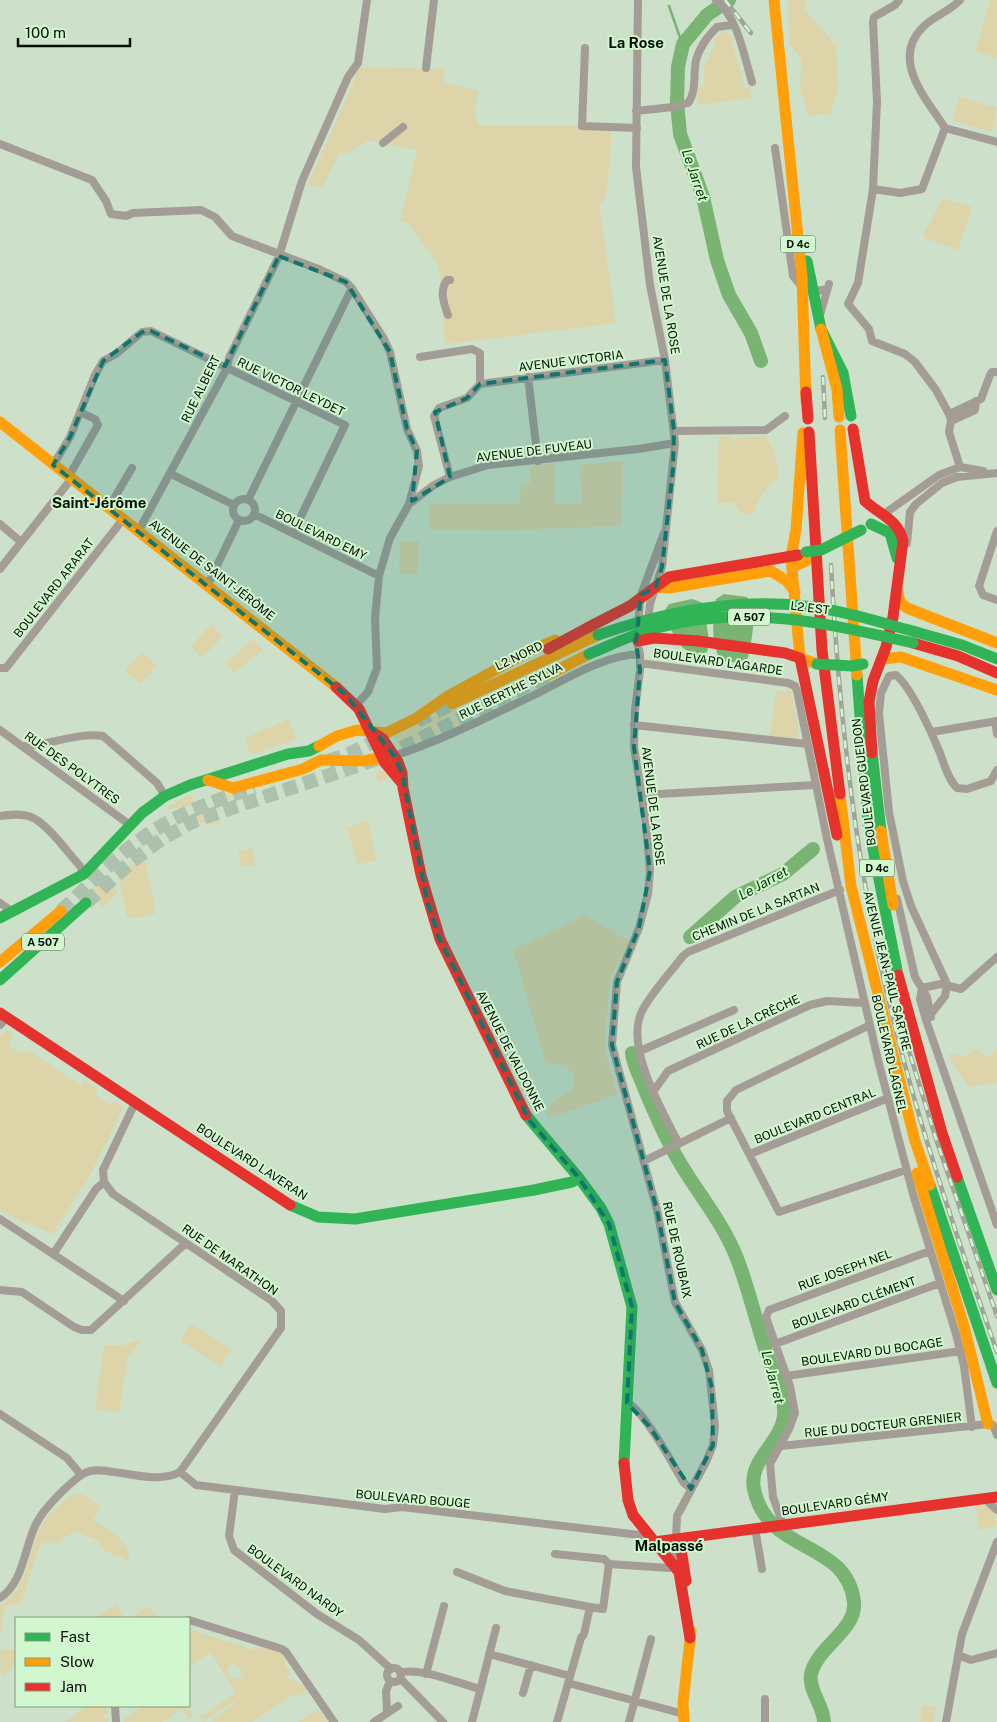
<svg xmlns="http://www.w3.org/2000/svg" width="997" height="1722" viewBox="0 0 997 1722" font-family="'Public Sans',sans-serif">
<rect width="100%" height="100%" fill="#cce0ca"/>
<path fill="#ddd4aa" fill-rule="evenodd" d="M788,0h19l-3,8 32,38 2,43 -8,25 -22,2 -9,-32 3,-24 -13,-16z
M990,0h7v58l-21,-7z
M724,31l11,8 -3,3 13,46 5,-1 1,11 -54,7 1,-18h6v-20l12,-24 -3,-4z
M358,67l87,2 -1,14 34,8 -3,20 3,14h100l1,3 32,1c0,24 -2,47 -7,71l-5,4 17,119 -171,21 -6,-78 -30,-42 -9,-4 17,-70 -50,-10 -18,13 -10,1 -17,34 -14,-4 45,-100z
M959,97l38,11 -5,24 -39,-11z
M943,198l29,9 -14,43 -33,-12 -2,-3z
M719,436h11l2,3 31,-3c12,7 14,28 15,41 -12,12 -20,21 -25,38l-13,-2 -5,-10h-18z
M623,461l-1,65 -113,4 -80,-1v-25h91l1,-20h9l1,-18 24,-3v41h27l-2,-39z
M400,541h19l-1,33 -19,-1z
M211,625l12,11 -21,22 -11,-12z
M253,639l10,11 -29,23 -9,-10z
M142,652l15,14 -17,18 -15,-14z
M786,689l5,1 9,46 -3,3 -27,-3 6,-46 10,2z
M450,697l14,29 -63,23 -9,-14z
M289,719l7,20 -45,16 -6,-17z
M379,769l9,6v4l-10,3 -2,-6z
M215,791l18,4v2l-14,5z
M191,794l6,11 -28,4 -2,-2z
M216,808l4,15 -13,1 -21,-6z
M368,821l9,39 -20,5 -10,-38z
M252,848l3,17 -14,2 -3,-15z
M145,861l11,52 -19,5 -10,-1 -10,-48z
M104,879l14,13 -15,15 -13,-15z
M585,915l44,26 -16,31 -4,17 -4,51 2,19 11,35 -71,25c-1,-17 12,-21 26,-30l2,-13 -10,-11 -19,-2 -33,-113z
M6,1030l7,3 -5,13 14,7 6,-3 53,36 3,-5 14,9 -3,5 16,11 3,-5 9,7 -36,73 -35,53 -52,-23v-175z
M976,1048l12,10 9,-9v34l-29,4 -20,-33 20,2z
M191,1323l40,27 -11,16 -40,-26z
M142,1338l-14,21 -9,54 -24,-4 9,-64h21z
M82,1494l19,13 -8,13 27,17 -2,3 3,1 5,6 4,12 -4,2 -5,-6 -3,2 -19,-9 2,-6 -26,-11 -19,13 -10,-2 -6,3 -19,58 -16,3 -5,29v-30c6,-4 12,-9 17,-15 18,-30 12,-60 42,-85 8,-8 12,-10 23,-11z
M981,1504l11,5 5,13 -2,5 -16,3 -4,-25z
M116,1604l8,14h-28z
M149,1606l10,12h-28z
M189,1629l65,21 8,-4 21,7 3,7 -2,4 7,11 -4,3 2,3 4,-2 4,4 9,3 -1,6 -5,4 -7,-1 -41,27h-39l-1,-2 23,-16 -1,-3 -31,21 -3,-5 36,-24 -25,-41 -22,14zM230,1665l5,-1 6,4 1,6 -3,4 -6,2 -6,-10z
M4,1649l12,2v10l-10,14 -5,1 -1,-25z
M88,1706h19l1,9h-5v4h5v3h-43z
M144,1706h44l5,10 -4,3 -7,-10 -20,13h-38v-3z
M922,1706h14l-3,16h-13z
M316,1710l7,3 6,9h-31z"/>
<path fill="#79b473" d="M724,594l23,3c11,19 5,40 1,61l-8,5 -18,-2c-11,-11 -10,-48 -6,-62z
M692,599l9,3c3,15 11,35 6,50 -27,9 -37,-22 -42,-42l4,-6z"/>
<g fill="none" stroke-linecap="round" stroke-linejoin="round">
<path stroke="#79b473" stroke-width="2.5" d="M669,6l14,40"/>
<path stroke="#79b473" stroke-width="14" d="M729,0l-22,15 -24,29 -5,23 -1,35 3,32 23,63 14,63 12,35 22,38 10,28
M690,937l45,-40 48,-23 30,-25
M632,1053c1,11 7,21 11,32 10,24 20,48 33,71 19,34 45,63 60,100 12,30 19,62 29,92 6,21 21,45 19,67 -2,28 -36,44 -30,74 13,66 93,50 100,113 3,28 -37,45 -43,72 -3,16 13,32 13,48"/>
<path stroke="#aec1ac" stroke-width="14" stroke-dasharray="14 7" stroke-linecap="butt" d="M417,721l35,-17
M328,761l21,-7 37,-18
M86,903l45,-41 32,-24 33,-18 190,-64 162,-81
M61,911c31,-28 61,-62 97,-83 30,-18 63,-29 96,-41"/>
<path stroke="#a39d96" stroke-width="8" d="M638,0l-2,167 14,118 15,75 10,83 -13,124 -12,37 -2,17
M716,0c22,18 28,56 36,82
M899,0l-4,5 -21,12 -1,5 4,80 -4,87 -15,94 -10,21 21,25 3,12 33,13 10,8 21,28 13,24 2,7 -2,11 11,35
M960,0c-10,11 -26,16 -37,27 -33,33 3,71 22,101l52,14
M585,48l-3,78 55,2
M426,68l8,-68
M636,111l37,-4 15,-4c9,-12 5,-29 8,-43 4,-14 11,-23 21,-33l15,-2
M383,143l20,-16
M0,144l92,36 14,21 5,13 15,2 7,-3 68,-3 14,7 17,19 89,34 25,12 5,5 33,52 6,13 17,77 10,22 2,15 -10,38
M775,148l18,128 9,11
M873,189l27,4 22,-4 23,-61
M812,292l15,-3
M448,315c-4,-11 -9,-24 -1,-35h3
M820,315l9,-31
M420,357l52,-8 8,4v31l-13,14 -28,10 -5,8 16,61
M528,377l10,84
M480,384l185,-24
M949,414l32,-15 9,-24 2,-3h5
M951,421l24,-11 1,-9
M674,431l92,-1 19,-14
M53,465l17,-28 25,-62 8,-14 13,-7 26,-22 9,-1 194,94 -52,108
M171,474l63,31
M69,476l29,-51 -3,-6 -15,-7
M233 510a11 11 0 1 1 22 0a11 11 0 1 1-22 0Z
M248,500l104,-212
M109,507l23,-39
M254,514l125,62
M884,514l55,-39 21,-8 23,4
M0,524l21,18
M139,530l88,-162 2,-10 50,-102 23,-75 46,-104 10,-14 9,-63
M997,531l-18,55 4,9 14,5
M907,543l3,-31 6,-8 26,-21 15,-6 40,-4
M0,569l72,-91
M208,584l31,-64
M638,624l3,-29 23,-62
M640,663l148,20 7,3 2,5 30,148 51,221 35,134 43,140 8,32 8,61
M0,668h6l118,-150
M356,705l12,-13 9,-24 -2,-50 4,-42 11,-38 19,-34 25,-19 16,-8 38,-12 150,-16 37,-6
M995,721l2,13
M634,725l173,19
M0,730l130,95
M932,732l65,-11
M24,746c26,-1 55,-14 79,-10l54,47 8,13
M394,756c48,-16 94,-39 140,-61 32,-16 70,-40 106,-41
M642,795l173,-10
M0,816c10,-1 21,-3 31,1 16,6 37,36 49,49l4,8
M897,899l18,78 12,20 4,20
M0,903l13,9
M922,988l-2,11 6,21 71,205
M922,988l19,-4 20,5 36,-32
M931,1014l14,-18 2,-12 -36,-78 -8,-25 -14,-69 -10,-99 2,-20 8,-17 7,-1c15,12 36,58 44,78 4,11 8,26 17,35l10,1 24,-8 6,-11
M0,1025l7,-8
M870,1025l-134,65 -9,11v10l52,101 127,-42
M640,1051l94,-41
M653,1092l15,-21 142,-66 17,-4 38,2
M679,1144c-16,-32 -55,-97 -37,-133 10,-19 28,-38 41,-55l5,-4 152,-62
M750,1154l138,-56
M644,1161l87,-43
M0,1219l124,82
M54,1253l42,-64 8,-7
M0,1290l22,2 52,35 8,3h9l95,-87
M775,1344l165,-61
M786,1376l175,-25
M627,1403c16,5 47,64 57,80l7,6
M0,1414l67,44 14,17
M781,1446l207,-22 5,1 4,10
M180,1472l16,13 189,24 17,-2 246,29
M235,1490l-6,46 5,14 83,64 42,26 32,29
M985,1499l12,11
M783,1525l-10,-28 -3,-33 19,-35 6,-16 -5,-27 -24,-69 3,-7 161,-59
M755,1528l7,41
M555,1554l49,5 5,5
M457,1572l48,19 85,16
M0,1598c24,-16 24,-50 36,-74 7,-15 33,-41 47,-50 20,-13 67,14 97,-2l101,-144v-17l-9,-10 -159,-107 -9,-12 -1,-12 32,-67
M189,1620l93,29 4,3 48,70
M489,1654l81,22
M958,1655l13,5 26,-7
M387 1675a7 7 0 1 1 14 0a7 7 0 1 1-14 0Z
M400,1673c17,-7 61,11 80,16
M426,1674l18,-68
M400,1678l43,44
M568,1683l116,31
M523,1693l8,-28
M765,1699v23
M115,1706l1,16
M387,1712l-1,-21 4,-10
M374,1722l24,-16
M472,1722l24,-94
M557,1722l24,-84 3,-4 6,-27 13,2 6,-45 60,4 6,-9 2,-43 29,-54 7,-17 2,-19 -6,-56 -7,-20 -27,-48 -18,-92 -45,-165 5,-63 22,-54 9,-34 2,-23 -4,-48 -12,-76 1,-37 5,-40v-16l-4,-16
M629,1722l22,-83
M946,1722l16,-88 35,-92"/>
<path stroke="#30b455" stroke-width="11" d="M807,261l14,68 22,44 8,43
M871,524l19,9 7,25
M916,632l46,13 35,14
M857,675l11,149 30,151
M872,753l9,78
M0,918l84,-44 58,-61 23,-17 25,-11 98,-31 21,-3 10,-5
M0,980l86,-77
M526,1115l53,63 22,30 8,16 23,83 -8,156
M957,1177l40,113
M930,1185l67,198
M290,1205l28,12 37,2 179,-29 38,-8 7,-4"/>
<path stroke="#ff9f0a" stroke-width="11" d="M774,0l28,277 4,124
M821,329l16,60 2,28
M0,422l336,265
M840,430l17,245
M803,433l-7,97 -5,27 9,101 17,6
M793,567l13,-6
M656,587l13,1 102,-17 16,10 8,11
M898,592l2,10 7,6 90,35
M882,659l19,-2 96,33
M548,675l41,-21
M452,704l146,-69
M319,746l18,-10 20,-6 29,3 29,-14 33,-23 82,-45 25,-11
M208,780l25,8 70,-19 18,-9 41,1 27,-4
M840,794l11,92 64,255 15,44
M881,831l12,74
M0,962l61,-51
M917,1173l47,153 24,98
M684,1722l-1,-19 8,-72"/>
<path stroke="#e5322d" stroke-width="11" d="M806,392l2,27
M853,429l12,72c15,14 33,18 38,40l-10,76 -7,30 -13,34 -4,21 3,51
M809,432l13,218 18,144
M587,628l43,-22 39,-29 129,-22
M698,641l87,12 15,5 37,177
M913,643l45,13 39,17
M548,649l39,-21
M336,687l23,22 26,54 16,19
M372,732l11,7 15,23 4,11 1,15 18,87 19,64 86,176
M898,975l44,158 15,44
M0,1013l290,192
M624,1463l4,37 5,15 46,57 11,66
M677,1539l4,10 5,32
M654,1542l343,-45"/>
<g stroke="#a1a498" stroke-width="4.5">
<path id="rail" d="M725,0l26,33
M823,377l2,41
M831,565c8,153 25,305 62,454 28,113 66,224 104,333
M906,1041l30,98 61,177"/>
</g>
<use href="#rail" stroke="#d2f7ce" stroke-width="2.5" stroke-dasharray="8" stroke-linecap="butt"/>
<path stroke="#30b455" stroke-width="11" d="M806,552l15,-2 40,-20
M598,635c66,-23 136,-37 206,-29 38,4 75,16 112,26
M589,654c22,-9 44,-20 68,-26 89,-24 169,-5 256,15
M817,664l35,2 11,-2"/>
<path stroke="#e5322d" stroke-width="11" d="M638,641l16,-3 44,3"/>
</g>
<path fill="#0f766e" fill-opacity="0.2" stroke="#0f766e" stroke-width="4" stroke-dasharray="10 6" stroke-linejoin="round" d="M279,256l67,26 44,70 17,77 10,22 -5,50 38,-24 -15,-65 32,-14 13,-14 185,-24 9,71 -1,38 -11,98 -6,20 -15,8 -5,47 4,28 -6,77 16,124 -11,57 -22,54 -5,63 45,165 18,92 27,48 10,38 1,57 -22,44 -42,-63 -22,-23 5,-96 -23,-83 -30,-46 -50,-58 -90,-182 -12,-37 -25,-128 -8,-17 -49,-62 -292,-229 17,-28 33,-76 39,-29 9,-1 74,35z"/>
<g text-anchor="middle" stroke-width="4" stroke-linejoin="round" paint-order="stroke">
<g fill="#d2f7ce" stroke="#425540" stroke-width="1">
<rect x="780.5" y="235.5" width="35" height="17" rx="4"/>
<rect x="728" y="608.5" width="42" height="17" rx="4"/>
<rect x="859.5" y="859.5" width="35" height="17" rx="4"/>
<rect x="22" y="933.5" width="42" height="17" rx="4"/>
</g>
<g font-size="11" font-weight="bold" fill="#040f03">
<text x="798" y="248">D 4c</text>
<text x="749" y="621">A 507</text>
<text x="877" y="872">D 4c</text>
<text x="43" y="946">A 507</text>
</g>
<g font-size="12" fill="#040f03" stroke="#d2f7ce">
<text transform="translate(666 295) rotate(81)" y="4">AVENUE DE LA ROSE</text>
<text transform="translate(571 361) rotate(-7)" y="4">AVENUE VICTORIA</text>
<text transform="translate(291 387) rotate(26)" y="4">RUE VICTOR LEYDET</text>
<text transform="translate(201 389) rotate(-64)" y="4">RUE ALBERT</text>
<text transform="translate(534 451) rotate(-7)" y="4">AVENUE DE FUVEAU</text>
<text transform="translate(321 535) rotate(26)" y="4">BOULEVARD EMY</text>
<text transform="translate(212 570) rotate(38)" y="4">AVENUE DE SAINT-JÉRÔME</text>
<text transform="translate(54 588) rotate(-52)" y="4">BOULEVARD ARARAT</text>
<text transform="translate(810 608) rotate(7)" y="4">L2 EST</text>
<text transform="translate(519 656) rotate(-26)" y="4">L2 NORD</text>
<text transform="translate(718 662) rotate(8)" y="4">BOULEVARD LAGARDE</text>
<text transform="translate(511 691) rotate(-26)" y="4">RUE BERTHE SYLVA</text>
<text transform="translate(72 768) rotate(36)" y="4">RUE DES POLYTRES</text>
<text transform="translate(864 782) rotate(-97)" y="4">BOULEVARD GUEIDON</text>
<text transform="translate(653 806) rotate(83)" y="4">AVENUE DE LA ROSE</text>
<text transform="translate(756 912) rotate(-22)" y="4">CHEMIN DE LA SARTAN</text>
<text transform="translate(887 971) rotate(76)" y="4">AVENUE JEAN-PAUL SARTRE</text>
<text transform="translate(748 1022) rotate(-25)" y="4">RUE DE LA CRÊCHE</text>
<text transform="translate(510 1051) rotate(63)" y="4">AVENUE DE VALDONNE</text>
<text transform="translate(889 1054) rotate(77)" y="4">BOULEVARD LAGNEL</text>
<text transform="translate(815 1116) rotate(-22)" y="4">BOULEVARD CENTRAL</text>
<text transform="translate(252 1162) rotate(33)" y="4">BOULEVARD LAVERAN</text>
<text transform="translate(677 1250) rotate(78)" y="4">RUE DE ROUBAIX</text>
<text transform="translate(230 1260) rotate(35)" y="4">RUE DE MARATHON</text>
<text transform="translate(845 1270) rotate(-20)" y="4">RUE JOSEPH NEL</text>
<text transform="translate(854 1303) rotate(-20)" y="4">BOULEVARD CLÉMENT</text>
<text transform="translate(872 1352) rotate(-8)" y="4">BOULEVARD DU BOCAGE</text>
<text transform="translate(883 1425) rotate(-6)" y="4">RUE DU DOCTEUR GRENIER</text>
<text transform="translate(413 1499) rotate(5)" y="4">BOULEVARD BOUGE</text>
<text transform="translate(835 1504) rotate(-8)" y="4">BOULEVARD GÉMY</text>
<text transform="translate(295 1581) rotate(36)" y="4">BOULEVARD NARDY</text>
</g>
<g font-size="14" font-style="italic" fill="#023900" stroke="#d2f7ce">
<text transform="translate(695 175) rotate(71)" y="5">Le Jarret</text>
<text transform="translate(763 883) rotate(-29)" y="5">Le Jarret</text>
<text transform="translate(773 1377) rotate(75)" y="5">Le Jarret</text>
</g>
<g font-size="15" font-weight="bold" fill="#040f03" stroke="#d2f7ce">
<text x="636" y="48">La Rose</text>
<text x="99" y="508">Saint-Jérôme</text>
<text x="669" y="1551">Malpassé</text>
</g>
</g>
<rect x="15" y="1617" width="175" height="90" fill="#d2f7ce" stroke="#809a7d"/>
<rect x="25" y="1633" width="25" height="8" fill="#30b455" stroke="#809a7d"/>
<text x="60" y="1642" font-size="15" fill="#040f03">Fast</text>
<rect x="25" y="1658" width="25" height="8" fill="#ff9f0a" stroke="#809a7d"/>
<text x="60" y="1667" font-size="15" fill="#040f03">Slow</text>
<rect x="25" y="1683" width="25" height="8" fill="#e5322d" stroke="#809a7d"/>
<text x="60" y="1692" font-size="15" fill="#040f03">Jam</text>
<path d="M18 38v8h112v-8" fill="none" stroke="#040f03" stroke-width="2.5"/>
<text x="25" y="38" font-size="15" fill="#040f03" stroke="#d2f7ce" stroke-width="4" paint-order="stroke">100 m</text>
</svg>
